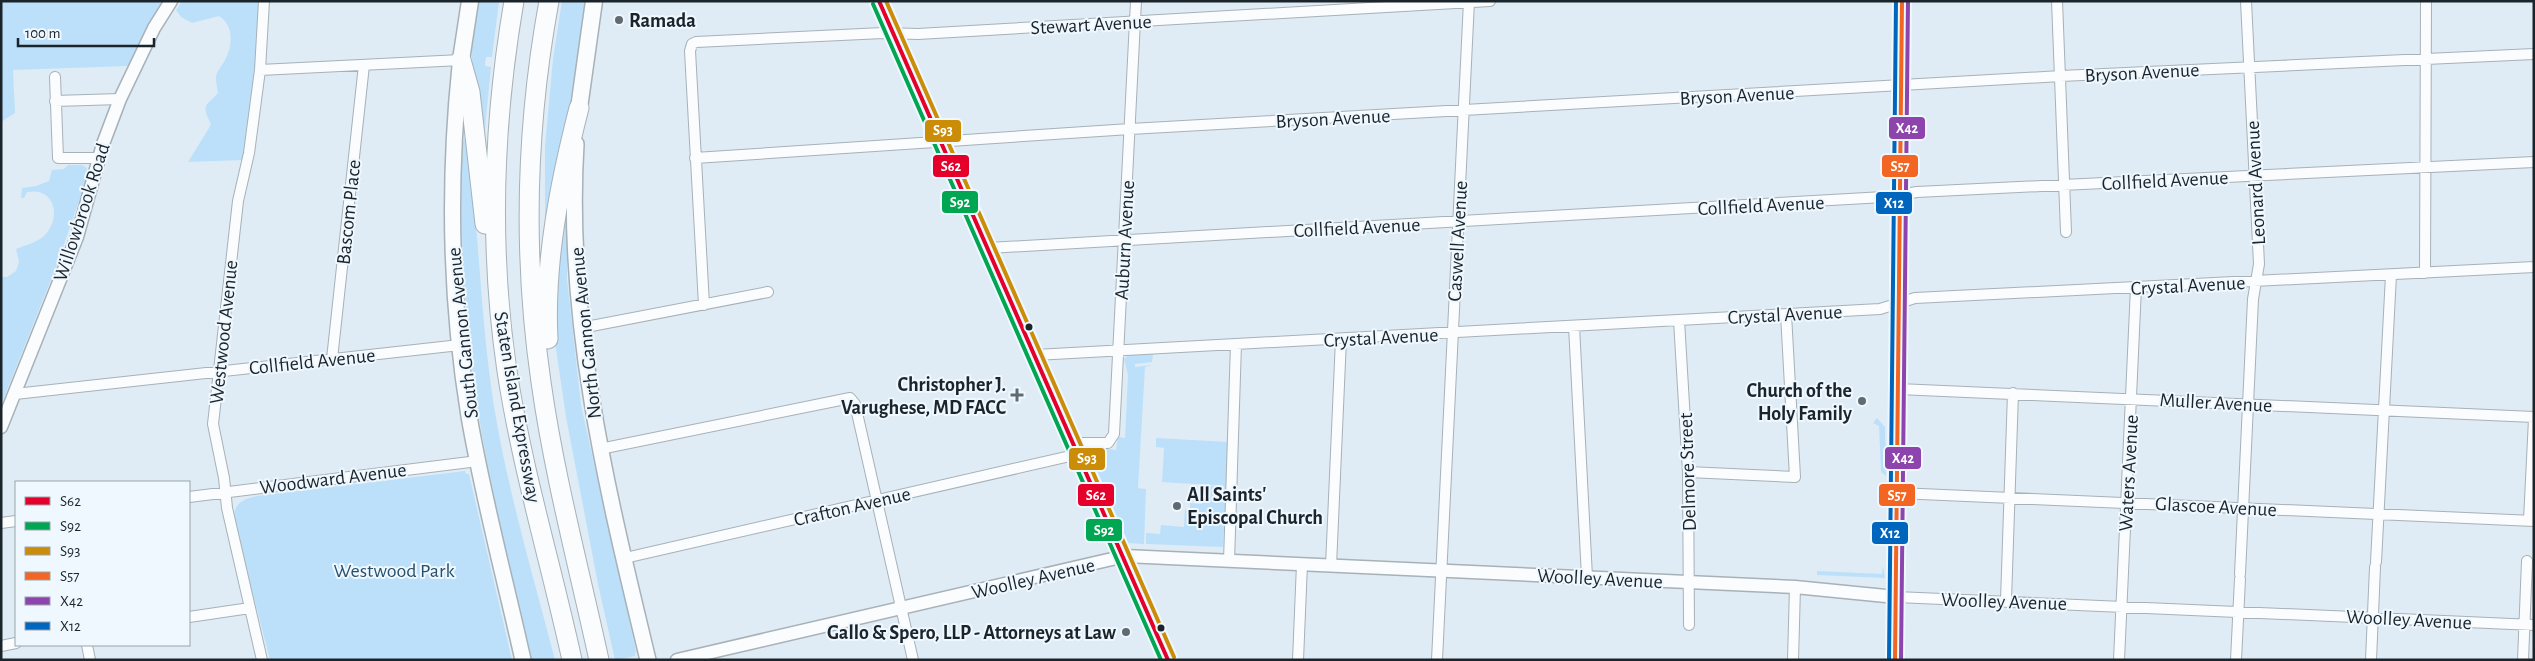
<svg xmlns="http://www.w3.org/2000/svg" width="2535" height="661" viewBox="0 0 2535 661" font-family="'Alegreya Sans',sans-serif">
<rect width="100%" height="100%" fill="#dfecf5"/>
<path fill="#bce0fa" d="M164,1l-16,23 -20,42 -115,4 2,43 -14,9v-120z
M182,1h79l-11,116 -8,43 -54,2 21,-34 2,-4c-10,-20 -6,-17 7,-31 -1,-5 -2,-11 -2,-16 1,-7 6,-11 9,-17 8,-14 9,-35 -6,-44l-27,7 -11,-6 -5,-7z
M476,1h23l-7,56h-6l-1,9 6,1 -6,61 -3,5c-12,-49 -13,-82 -6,-132z
M562,1h24l-24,151 -17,75v-81l8,-87z
M465,138h2c12,89 13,179 27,268 14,86 39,169 61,254h-26l-36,-159 2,-1c-23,-104 -35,-207 -33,-313 0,-11 -3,-41 3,-49z
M68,165h14l5,3 -3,19 -28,80 -55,138v-128h6l9,-6 3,-9 -3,-13c10,-4 22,-7 29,-14 16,-17 11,-48 -18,-43l-3,6h-3l1,-10 14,-2 13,-5 3,-11 12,-1z
M567,185v94l14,126 55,246 -1,5 -20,4 -17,-76 -32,-167 -11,-75 -3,-30z
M1153,354l-1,8 -17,2v3l17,-2 -7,2 -7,121 8,1 -2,55 -16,-1 -39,-92 4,-4 23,3 2,-13 7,1 3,-63 -4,-16 5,-4z
M1877,418l8,9 1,49 -5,-4 -2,-46 -6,-3z
M1156,438l73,4 -6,105 -77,-3v-11l14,1 1,-9 23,2 1,-18 5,1v-7l12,1 2,-18h21l-63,-4 2,-34 -8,-1z
M465,471l1,3h3l43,186h-242l-36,-140c-1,-16 8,-21 23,-24z
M1883,566l2,12 -68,-3v-4l65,3z"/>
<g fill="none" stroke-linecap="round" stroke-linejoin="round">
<g stroke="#a7b1b7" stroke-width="12">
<path id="minor" d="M2057,1l9,231
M260,70l201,-10
M55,77l3,81h41
M55,101l65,-2
M695,158l435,-29 931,-53 473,-22
M988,248l896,-51 33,-5 617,-30
M2425,273l1,-272
M704,305l-14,-254 2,-7 4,-2 187,-9 35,1 572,-33
M1679,320l9,152 1,153
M1574,326l13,251
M581,328l187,-36
M1035,355l845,-46 35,-11 619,-31
M332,359l32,-294
M1898,389l636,28
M15,394l445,-49
M1074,443h34l6,-9 22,-433
M600,449l250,-51 5,6 58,256
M1688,472l107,5 -9,-163
M1898,493l636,28
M189,497l289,-36
M2529,520l5,-101
M1,523l15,-2
M625,558l454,-104
M1229,561l7,-217
M2376,562l15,-287
M1331,566l10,-227
M2240,574l13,-275 6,-35 -13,-263
M1896,597l638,28
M2006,600l7,-207
M189,617l61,-9
M87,645l3,15
M1,646l15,-3
M262,660l-35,-152 -3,-30 -11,-54 25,-223 11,-48 11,-83 4,-69
M1298,660l4,-96
M1437,660l32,-659
M1793,660l2,-73
M2119,660l17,-373
M2236,660l4,-81
M2371,660l4,-93
M2523,660l4,-99"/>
</g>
<g stroke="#a7b1b7" stroke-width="15">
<path id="tertiary" d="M1,427l76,-190 26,-93 17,-45 34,-71 17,-27
M677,660l448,-104 670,31 101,10
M1895,660l7,-659"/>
</g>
<g stroke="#a7b1b7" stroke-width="18">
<path id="secondary" d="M879,1l289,659
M460,66c-12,117 -10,234 9,350 14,82 36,163 54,244
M576,144c-11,176 31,346 72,516"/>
</g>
<g stroke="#a7b1b7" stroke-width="19">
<path id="primary" d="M461,60l9,-59
M579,108l15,-107"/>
</g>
<g stroke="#a7b1b7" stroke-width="21">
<path id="motorway" d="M514,1c-21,122 -25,248 -7,370 15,98 44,193 65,289
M549,1c-23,125 -26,256 -8,381 13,93 38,186 58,278
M461,60l9,32 15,132
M548,339c-4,-77 12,-157 31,-231"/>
</g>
<use href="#minor" stroke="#fafcfe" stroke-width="10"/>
<use href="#tertiary" stroke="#fafcfe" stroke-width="12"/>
<use href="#secondary" stroke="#fafcfe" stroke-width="15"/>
<use href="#primary" stroke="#fafcfe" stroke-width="16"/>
<use href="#motorway" stroke="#fafcfe" stroke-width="19"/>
<g stroke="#eff8ff" stroke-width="8">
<path id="bus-1" d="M879,1l289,659"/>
</g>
<g stroke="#eff8ff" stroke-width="8">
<path id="bus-2" d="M873,4l288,656"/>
</g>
<g stroke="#eff8ff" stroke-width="8">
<path id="bus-3" d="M886,1l288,656"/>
</g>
<g stroke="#eff8ff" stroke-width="8">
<path id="bus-4" d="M1895,660l7,-659"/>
</g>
<g stroke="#eff8ff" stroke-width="8">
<path id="bus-5" d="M1901,660l7,-659"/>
</g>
<g stroke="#eff8ff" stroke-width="8">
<path id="bus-6" d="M1889,660l7,-659"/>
</g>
<use href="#bus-1" stroke="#e4002b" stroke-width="4"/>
<use href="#bus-2" stroke="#00a651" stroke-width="4"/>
<use href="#bus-3" stroke="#cb8c08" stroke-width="4"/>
<use href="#bus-4" stroke="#f26522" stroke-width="4"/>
<use href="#bus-5" stroke="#8e44ad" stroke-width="4"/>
<use href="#bus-6" stroke="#0065bd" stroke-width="4"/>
</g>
<g fill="#606a71" stroke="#eff8ff" stroke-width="2">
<circle cx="619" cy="20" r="5"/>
<path d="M1014.5 387.5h5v5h5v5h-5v5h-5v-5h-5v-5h5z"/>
<circle cx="1862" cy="401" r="5"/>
<circle cx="1177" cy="506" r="5"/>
<circle cx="1126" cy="632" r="5"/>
</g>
<g fill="#1b242a" stroke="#eff8ff" stroke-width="2">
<circle cx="1029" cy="327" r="4.5"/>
<circle cx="1161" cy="628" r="4.5"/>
</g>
<g text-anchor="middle" stroke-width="4" stroke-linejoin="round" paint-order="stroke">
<g font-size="20" font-weight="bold" fill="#1b242a" stroke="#eff8ff" text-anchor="end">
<text x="629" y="27" text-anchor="start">Ramada</text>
<text x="1006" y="391">Christopher J.<tspan x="1006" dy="23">Varughese, MD FACC</tspan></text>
<text x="1852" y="397">Church of the<tspan x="1852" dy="23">Holy Family</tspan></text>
<text x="1187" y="501" text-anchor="start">All Saints'<tspan x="1187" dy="23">Episcopal Church</tspan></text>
<text x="1116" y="639">Gallo &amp; Spero, LLP - Attorneys at Law</text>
</g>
<g font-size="20" fill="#1b242a" stroke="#eff8ff">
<text transform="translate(1091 24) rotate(-3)" y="7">Stewart Avenue</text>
<text transform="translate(2142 72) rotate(-3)" y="7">Bryson Avenue</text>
<text transform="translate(1737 95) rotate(-3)" y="7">Bryson Avenue</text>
<text transform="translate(1333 118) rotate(-3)" y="7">Bryson Avenue</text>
<text transform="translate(2165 180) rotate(-3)" y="7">Collfield Avenue</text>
<text transform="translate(2255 183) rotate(-93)" y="7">Leonard Avenue</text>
<text transform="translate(1761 205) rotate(-3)" y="7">Collfield Avenue</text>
<text transform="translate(81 212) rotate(-72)" y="7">Willowbrook Road</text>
<text transform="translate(348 212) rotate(-84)" y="7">Bascom Place</text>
<text transform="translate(1357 227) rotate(-3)" y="7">Collfield Avenue</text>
<text transform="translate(1124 240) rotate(-87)" y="7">Auburn Avenue</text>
<text transform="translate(1457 241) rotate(-87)" y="7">Caswell Avenue</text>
<text transform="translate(2188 285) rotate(-3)" y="7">Crystal Avenue</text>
<text transform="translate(1785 314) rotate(-3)" y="7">Crystal Avenue</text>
<text transform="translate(223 332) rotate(-84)" y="7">Westwood Avenue</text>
<text transform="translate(462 333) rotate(-96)" y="7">South Gannon Avenue</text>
<text transform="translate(585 333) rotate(-96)" y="7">North Gannon Avenue</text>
<text transform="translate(1381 337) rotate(-3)" y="7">Crystal Avenue</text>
<text transform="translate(312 361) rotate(-6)" y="7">Collfield Avenue</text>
<text transform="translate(2216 402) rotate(3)" y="7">Muller Avenue</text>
<text transform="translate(518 407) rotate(80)" y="7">Staten Island Expressway</text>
<text transform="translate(1687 472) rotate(-92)" y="7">Delmore Street</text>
<text transform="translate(2128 473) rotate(-87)" y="7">Waters Avenue</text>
<text transform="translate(333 478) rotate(-7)" y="7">Woodward Avenue</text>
<text transform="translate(852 506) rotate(-13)" y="7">Crafton Avenue</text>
<text transform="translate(2216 506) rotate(3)" y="7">Glascoe Avenue</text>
<text transform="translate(1033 578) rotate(-13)" y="7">Woolley Avenue</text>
<text transform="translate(1600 578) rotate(3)" y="7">Woolley Avenue</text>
<text transform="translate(2004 601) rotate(2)" y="7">Woolley Avenue</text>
<text transform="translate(2409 619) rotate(3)" y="7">Woolley Avenue</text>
</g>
<g font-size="20" fill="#27506a" stroke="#eff8ff">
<text x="394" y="577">Westwood Park</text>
</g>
</g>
<g stroke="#eff8ff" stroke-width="2">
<rect x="1888" y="116" width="38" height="24" rx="5" fill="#8e44ad"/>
<rect x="924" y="119" width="38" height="24" rx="5" fill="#cb8c08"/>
<rect x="1881" y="154" width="38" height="24" rx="5" fill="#f26522"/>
<rect x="932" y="154" width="38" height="24" rx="5" fill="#e4002b"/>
<rect x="941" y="190" width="38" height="24" rx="5" fill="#00a651"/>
<rect x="1875" y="191" width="38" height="24" rx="5" fill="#0065bd"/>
<rect x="1884" y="446" width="38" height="24" rx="5" fill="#8e44ad"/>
<rect x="1068" y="447" width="38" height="24" rx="5" fill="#cb8c08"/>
<rect x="1878" y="483" width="38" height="24" rx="5" fill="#f26522"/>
<rect x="1077" y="483" width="38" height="24" rx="5" fill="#e4002b"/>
<rect x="1085" y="518" width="38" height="24" rx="5" fill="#00a651"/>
<rect x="1871" y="521" width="38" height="24" rx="5" fill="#0065bd"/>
</g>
<g font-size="14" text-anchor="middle" font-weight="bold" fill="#fff">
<text x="1907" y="133">X42</text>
<text x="943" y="135">S93</text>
<text x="1900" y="171">S57</text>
<text x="951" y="171">S62</text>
<text x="960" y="207">S92</text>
<text x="1894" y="208">X12</text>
<text x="1903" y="463">X42</text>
<text x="1087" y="463">S93</text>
<text x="1897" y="500">S57</text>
<text x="1096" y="500">S62</text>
<text x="1104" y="535">S92</text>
<text x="1890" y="538">X12</text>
</g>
<rect width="2535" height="661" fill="none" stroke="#1b242a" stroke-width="5"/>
<rect x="15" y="481" width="175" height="165" fill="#eff8ff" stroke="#9aa3aa"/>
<rect x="25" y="497" width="25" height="8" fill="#e4002b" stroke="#9aa3aa"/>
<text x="60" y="506" font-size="15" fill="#1b242a">S62</text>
<rect x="25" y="522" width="25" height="8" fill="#00a651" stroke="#9aa3aa"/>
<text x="60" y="531" font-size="15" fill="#1b242a">S92</text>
<rect x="25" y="547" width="25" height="8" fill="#cb8c08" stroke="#9aa3aa"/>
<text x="60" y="556" font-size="15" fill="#1b242a">S93</text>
<rect x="25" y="572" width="25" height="8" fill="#f26522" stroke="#9aa3aa"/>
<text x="60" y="581" font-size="15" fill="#1b242a">S57</text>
<rect x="25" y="597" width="25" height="8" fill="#8e44ad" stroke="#9aa3aa"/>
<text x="60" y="606" font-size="15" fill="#1b242a">X42</text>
<rect x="25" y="622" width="25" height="8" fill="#0065bd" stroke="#9aa3aa"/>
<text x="60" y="631" font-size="15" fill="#1b242a">X12</text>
<path d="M18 38v8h136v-8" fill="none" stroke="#1b242a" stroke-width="2.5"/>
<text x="25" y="38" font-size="15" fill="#1b242a" stroke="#eff8ff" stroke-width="4" paint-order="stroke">100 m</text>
</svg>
